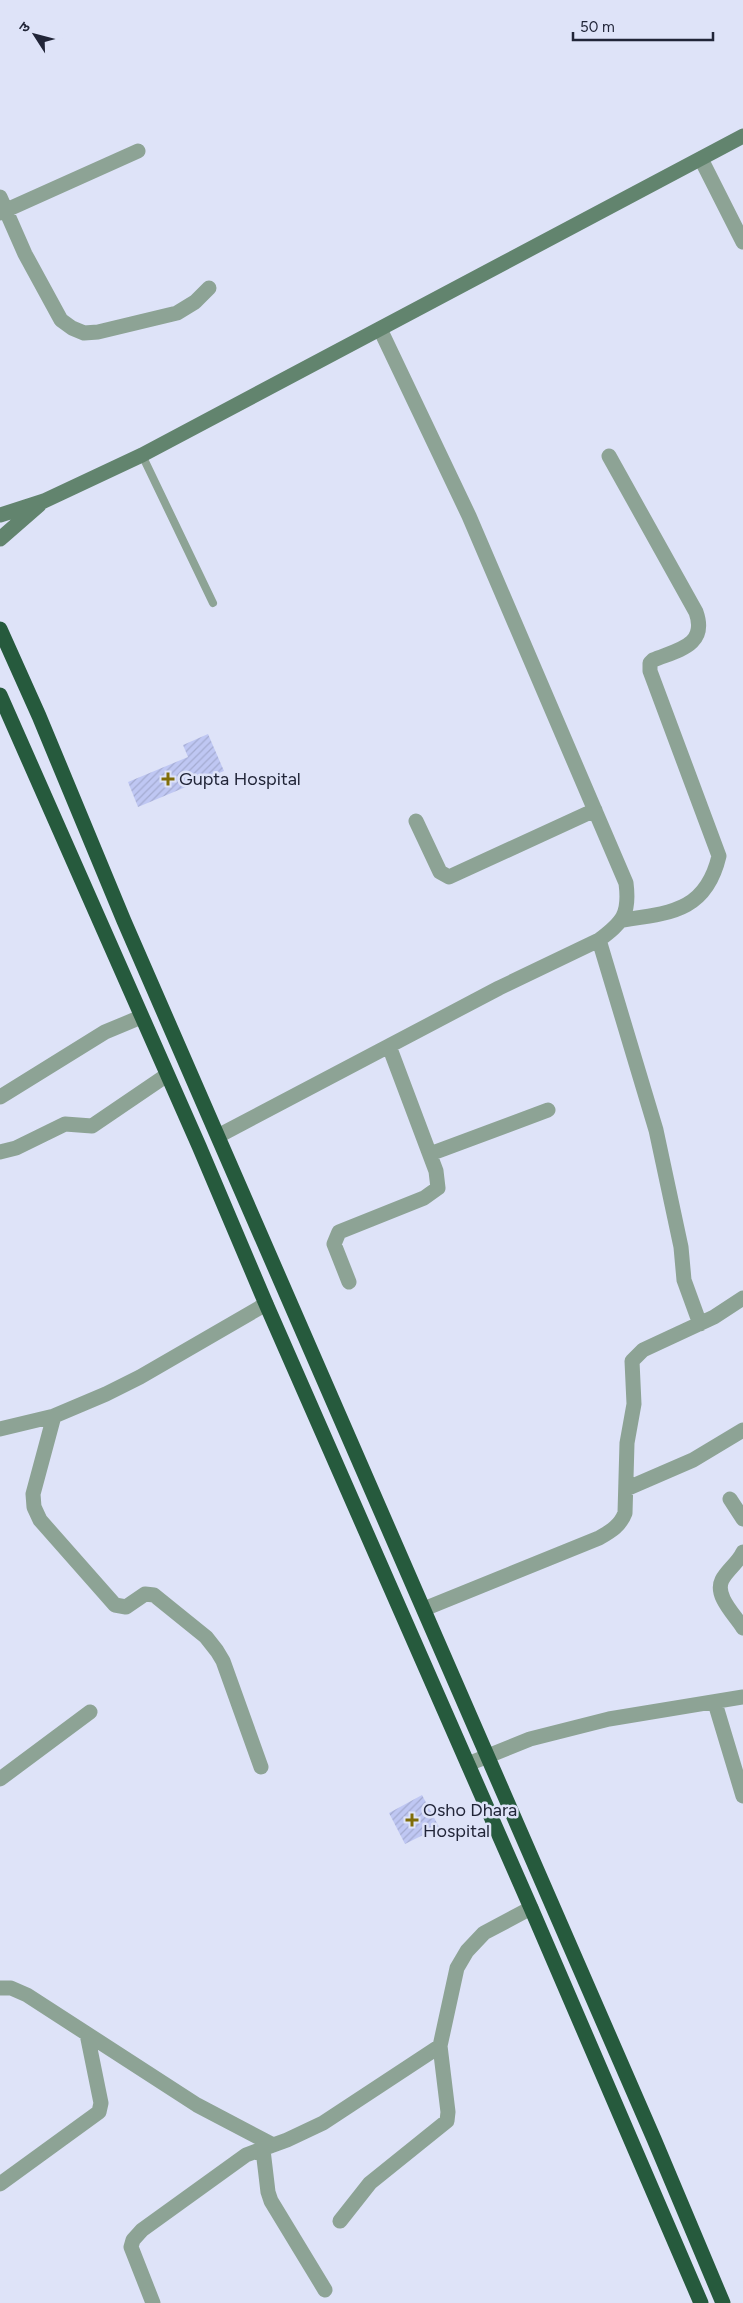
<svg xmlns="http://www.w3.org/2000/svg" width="743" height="2303" viewBox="0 0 743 2303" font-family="Figtree,'Noto Sans Devanagari',sans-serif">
<defs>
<pattern id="building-hatch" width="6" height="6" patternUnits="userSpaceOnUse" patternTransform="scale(1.25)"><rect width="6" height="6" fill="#bfc7f3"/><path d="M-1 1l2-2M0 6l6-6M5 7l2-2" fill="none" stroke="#a4abd1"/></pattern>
</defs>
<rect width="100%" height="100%" fill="#dee3f8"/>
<path fill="url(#building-hatch)" d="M208,734l16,37 -86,36 -10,-25 60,-25 -5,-12z
M422,1795l17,32 -34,17 -16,-31z"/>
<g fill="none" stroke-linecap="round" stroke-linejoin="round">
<path stroke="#8da395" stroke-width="8" d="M142,455l71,148"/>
<path stroke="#8da395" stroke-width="15" d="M701,159l42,83
M0,197l25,57 36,66 11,8 12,5 14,-1 79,-19 18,-11 14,-14
M0,213l138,-62
M609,456l87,156c12,34 -19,38 -43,48l-3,3v8l69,185c-13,55 -48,57 -96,64
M416,821l24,51 9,5 146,-67
M599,940l57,190 25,117 3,33 16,44
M0,1097l105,-65 36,-15
M218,1136l281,-148 100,-48c24,-18 31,-26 27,-57l-157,-367 -89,-187
M0,1152l16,-4 49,-24 27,2 75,-51
M430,1154l118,-44
M349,1282l-15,-38 5,-12 85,-34 14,-10 -2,-17 -47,-125
M54,1416l-21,78 1,13 6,13 75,85 11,2 19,-13 9,1 52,42 11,14 6,10 38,106
M0,1429l54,-13 52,-22 34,-17 126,-73
M626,1489l67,-29 50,-30
M730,1499l13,20
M743,1552c-5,11 -16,18 -21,28 -8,16 14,36 21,48
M424,1609l175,-71c12,-7 21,-12 26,-25l2,-70 7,-39 -2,-43 11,-11 71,-33 29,-19
M715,1703l28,93
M468,1764l62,-25 79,-20 134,-22
M0,1779l90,-67
M0,1988h11l16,7 170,110 76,40
M263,2150l5,42 3,9 54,89
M0,2184l99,-72 2,-9 -14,-69
M340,2221l30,-38 77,-62 1,-9 -8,-66 17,-78 10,-17 17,-18 47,-25
M153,2303l-22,-56 2,-7 9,-10 104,-75 41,-15 36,-17 117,-77"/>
<path stroke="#62846e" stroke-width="15" d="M0,515l44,-14 98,-46 601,-319
M0,539l39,-34"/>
<path stroke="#265a3d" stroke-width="15" d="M0,629l39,87 85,205 530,1218 69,164
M0,695l199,451 67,158 265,604 170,395"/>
</g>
<g fill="#806d09" stroke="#dee3f8" stroke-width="2">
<path d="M165.5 771.5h5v5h5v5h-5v5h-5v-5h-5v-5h5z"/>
<path d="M409.5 1812.5h5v5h5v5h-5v5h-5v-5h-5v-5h5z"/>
</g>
<g text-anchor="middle" stroke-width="5" stroke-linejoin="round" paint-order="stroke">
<g font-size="18" fill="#212538" stroke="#dee3f8" text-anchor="start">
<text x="179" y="785">Gupta Hospital</text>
<text x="423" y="1816">Osho Dhara<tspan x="423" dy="21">Hospital</tspan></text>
</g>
</g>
<g transform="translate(35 35) rotate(306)" stroke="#dee3f8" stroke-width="4" paint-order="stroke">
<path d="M0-4L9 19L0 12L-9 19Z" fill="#212538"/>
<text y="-8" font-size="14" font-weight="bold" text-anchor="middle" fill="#212538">उ</text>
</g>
<path d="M573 32v8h140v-8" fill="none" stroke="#212538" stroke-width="2.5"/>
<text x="580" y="32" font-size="15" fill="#212538" stroke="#dee3f8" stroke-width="4" paint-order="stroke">50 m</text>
</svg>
